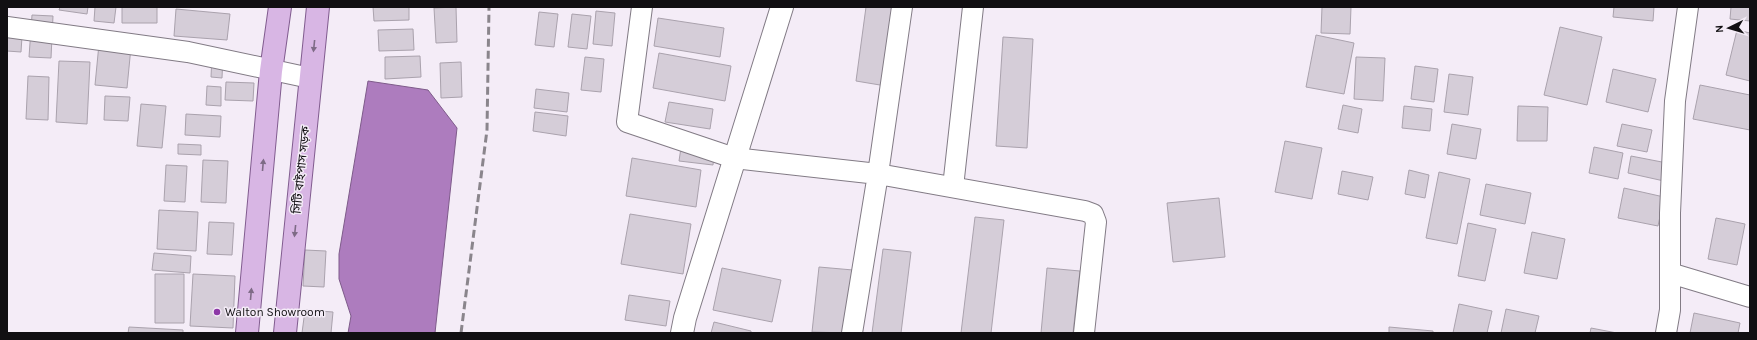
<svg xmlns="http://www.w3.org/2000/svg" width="1757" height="340" viewBox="0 0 1757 340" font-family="Karla,'Noto Sans Bengali',sans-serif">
<rect width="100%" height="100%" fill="#f4ecf7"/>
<path fill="#ad7cbe" stroke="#7e5b8a" d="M368,81l60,9 29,38 -22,205h-87l3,-17 -12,-37v-25z"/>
<path fill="#d5cdd8" stroke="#aaa2ad" d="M60,7h28l-1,7 -28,-4z
M95,7h21l-2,16 -20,-2z
M122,7h35v16h-35z
M373,7h36v13l-35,1z
M456,7l1,35 -21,1 -2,-35z
M866,7h31l-11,79 -30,-5z
M1322,7h29l-1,27 -29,-1z
M1614,7h40l-1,14 -40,-4z
M1731,7h19v14l-20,-2z
M176,9l54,5 -3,26 -53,-4z
M596,11l19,2 -3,33 -19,-2z
M539,12l19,2 -4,33 -19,-2z
M572,14l19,2 -4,33 -19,-2z
M32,15l21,1 -2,42 -22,-1z
M658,18l66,10 -4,29 -66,-11z
M7,21h16l-2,31 -14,-1z
M1560,27l42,10 -15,68 -43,-10z
M413,29l1,21 -35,1 -1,-21z
M1737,30l13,3v48l-24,-6z
M1316,35l38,8 -10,51 -38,-7z
M1003,37l30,2 -6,109 -31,-2z
M99,44l32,3 -4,41 -32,-3z
M659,53l72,13 -6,35 -72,-13z
M212,55h11l-1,23 -11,-1z
M420,56l1,21 -36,2v-22z
M585,57l19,2 -3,33 -20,-2z
M1356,57l29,1 -2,43 -29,-2z
M59,61l31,1 -3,62 -31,-2z
M461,62l1,35 -21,1 -1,-35z
M1415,66l23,3 -4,33 -23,-3z
M1613,69l43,10 -8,33 -42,-10z
M1449,74l24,3 -5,38 -24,-3z
M28,76l21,1 -1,43 -22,-1z
M226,82l28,1 -1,18 -28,-1z
M1700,85l50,10v35l-57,-11z
M207,86l14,1v19l-15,-1z
M536,89l33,4 -2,19 -33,-4z
M105,96l25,1 -2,24 -24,-1z
M669,102l44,7 -3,20 -45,-7z
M141,104l25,2 -4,42 -25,-2z
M1343,105l19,4 -4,24 -20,-4z
M1404,106l28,3 -2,22 -28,-3z
M1518,106l30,1 -1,34h-30z
M535,112l33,4 -2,20 -33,-5z
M186,114l35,2 -1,21 -35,-2z
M1452,124l29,5 -5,30 -29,-5z
M1622,124l30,6 -5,22 -30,-6z
M682,141l33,5 -2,19 -34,-4z
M1285,141l37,7 -10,51 -37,-7z
M178,144l23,1v10l-23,-1z
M1594,147l29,6 -5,26 -29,-6z
M1631,156l36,7 -3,18 -36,-8z
M632,158l69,12 -5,37 -70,-11z
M203,160l25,1 -2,42 -25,-1z
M166,165l21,1 -2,36 -21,-1z
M1409,170l20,5 -4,23 -20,-4z
M1342,171l31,6 -5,23 -30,-6z
M1439,172l31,7 -13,65 -31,-6z
M1486,184l45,9 -6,31 -45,-9z
M1624,188l40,9 -6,29 -40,-8z
M1219,198l6,59 -52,5 -6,-59z
M159,210l39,2 -2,39 -39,-2z
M630,214l61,10 -8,50 -62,-10z
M975,217l29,3 -13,113h-30z
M1716,218l29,6 -8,41 -29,-6z
M209,222l25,1 -2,32 -25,-1z
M1468,223l28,6 -11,52 -27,-5z
M1532,232l33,7 -8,40 -33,-6z
M883,249l28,3 -10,81h-29z
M305,250l21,1 -2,36 -21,-1z
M154,253l37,3 -1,17 -38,-3z
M819,267l34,3 -6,63 -35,-1z
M722,268l59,12 -9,42 -59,-12z
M1047,268l33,3 -7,62h-32z
M155,274h29v49h-29z
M193,274l42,2 -2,52 -43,-2z
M629,295l41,6 -4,25 -41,-6z
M1459,304l33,7 -5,22h-34z
M1506,309l33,7 -4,17h-34z
M305,310l28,2 -2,21h-29z
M1694,313l46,10 -2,10h-48z
M714,322l37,9v2h-40z
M129,327l54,3v3h-55z
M1389,327l44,4v2h-44z
M1591,328l26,5h-27z"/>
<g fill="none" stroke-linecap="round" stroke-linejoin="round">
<g stroke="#827b85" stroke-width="22">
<path id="minor" d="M642,7l-15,115 107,36 144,16 207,37 8,3 3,8 -12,111
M7,27l181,25 122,26
M953,187l20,-180
M1670,273l80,24
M852,333l26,-159 24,-167
M1666,333l4,-23v-97l5,-112 13,-94"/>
</g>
<g stroke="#827b85" stroke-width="24">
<path id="tertiary" d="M682,333l3,-15 97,-311"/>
</g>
<g stroke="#815c8f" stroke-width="24">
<path id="primary" d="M247,333l24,-262 9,-64
M285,333l33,-326"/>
</g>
<use href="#minor" stroke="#fff" stroke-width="20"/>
<use href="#tertiary" stroke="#fff" stroke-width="22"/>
<use href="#primary" stroke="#d8b6e4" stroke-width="22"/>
<path stroke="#8a858c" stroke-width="3" stroke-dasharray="8 4" stroke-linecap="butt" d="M461,333l26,-203 2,-123"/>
</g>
<defs><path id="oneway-solid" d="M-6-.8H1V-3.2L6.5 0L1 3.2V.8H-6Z"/></defs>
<g fill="#7e6b86">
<use href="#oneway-solid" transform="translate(314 46) rotate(96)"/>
<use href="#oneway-solid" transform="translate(263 165) rotate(-85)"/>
<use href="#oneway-solid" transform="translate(295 231) rotate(96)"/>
<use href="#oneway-solid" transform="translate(251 294) rotate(-85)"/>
</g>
<circle fill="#8d38a7" stroke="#f4ecf7" stroke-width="1.5" cx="217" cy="312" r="4"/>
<g text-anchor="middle" stroke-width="3" stroke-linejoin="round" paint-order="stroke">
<g font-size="12" fill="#110f12" stroke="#f4ecf7">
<text transform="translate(301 170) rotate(-84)" y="4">সিটি বাইপাস সড়ক</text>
</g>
<g font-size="12" fill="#110f12" stroke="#f4ecf7" text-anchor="start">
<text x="225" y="316">Walton Showroom</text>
</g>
</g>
<rect width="1757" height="340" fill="none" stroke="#110f12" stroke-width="16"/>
<g transform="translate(1729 28) rotate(265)" stroke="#f4ecf7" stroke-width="3" paint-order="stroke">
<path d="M0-3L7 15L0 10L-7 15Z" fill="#110f12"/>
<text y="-6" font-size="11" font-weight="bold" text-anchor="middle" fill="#110f12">N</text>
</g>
</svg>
